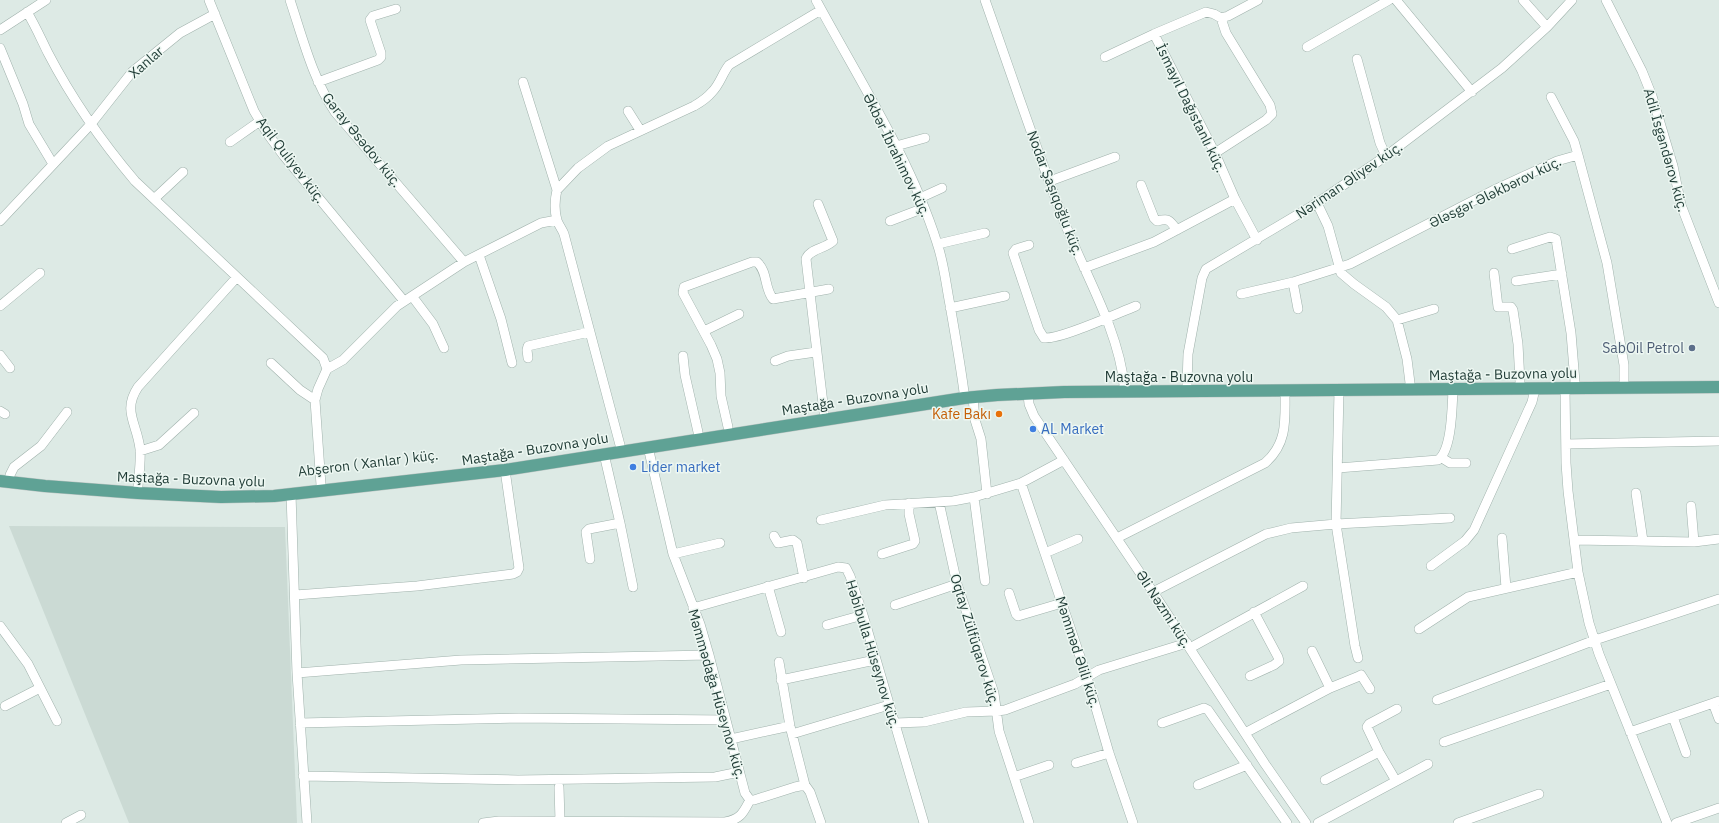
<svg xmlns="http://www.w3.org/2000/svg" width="1719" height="823" viewBox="0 0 1719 823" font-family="'IBM Plex Sans',sans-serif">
<rect width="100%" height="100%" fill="#ddeae5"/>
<path fill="#cbdad4" d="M9,526l276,1 12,296h-168z"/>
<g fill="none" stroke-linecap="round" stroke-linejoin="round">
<g stroke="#a0b2ac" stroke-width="10">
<path id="minor" d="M209,0l45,111 13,22 17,23 120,145
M290,0c13,39 22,77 45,112l129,150
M816,0c42,78 94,158 121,243 7,20 9,42 13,62 5,29 10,57 14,87
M985,0c27,76 52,152 81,226 20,50 53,106 58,159
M1396,0l76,92
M1523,0l24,27
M1606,0l36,71 10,25 21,70 8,39 38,98
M27,12c8,13 14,27 21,41 24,46 54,89 87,128l188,177 4,11 -9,20 -3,11 6,85
M0,30l46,-30
M1307,47l82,-47
M0,48l23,56 6,20 24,40
M1105,57l49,-23
M1357,59l23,84 6,13
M318,82l60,-22 3,-3v-4l-11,-33 3,-4 23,-7
M523,82l34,108c-2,8 -3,21 0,30 1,4 5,9 7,14l56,211
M1551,97l23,44 4,14
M628,111l12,19
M230,142l30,-21
M896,146l29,-8
M1215,153l51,-33 6,-6 -2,-9 -44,-72 -5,-15
M1050,181l65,-24
M1141,185l13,33 3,3c13,-3 12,-1 20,9
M557,190l21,-22 30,-22 86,-40c7,-4 13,-8 18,-14 8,-8 10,-18 17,-27l92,-55
M920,198l22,-10
M154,199l29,-27
M1317,203l11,23 13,47 13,11 32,23 11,13 10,39 3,24
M818,204l15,37c-8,8 -24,8 -27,18l18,153
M0,221l91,-97 41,-52 48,-39 35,-19
M890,221l34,-13
M1257,240l-22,-41 -20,-46 -61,-119 52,-22 8,2 7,4 7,-2 30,-16
M938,244l47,-11
M1029,245l-13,4 -3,4 26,77 5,8c16,2 74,-25 92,-32
M1512,249l38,-12 6,2 15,94 4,49
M479,255l22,64 11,44
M1084,268l70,-26 81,-43
M1494,273l4,34h13l2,3 5,34 2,38
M1516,281l46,-7
M1293,282l5,27
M1241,294l52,-12 57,-18 146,-75 61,-28 21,-6 29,108 17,102v16
M412,296l21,28 11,24
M0,306l40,-33
M950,308l55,-12
M1397,320l37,-11
M704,331l35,-17
M0,355l10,13
M683,356l2,19 13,57
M528,358l-1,-8 1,-4 61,-14
M775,361l13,-5 28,-4
M271,363l29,27 15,10
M327,369l16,-9 54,-54 67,-44 77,-39 16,-3
M1187,385l1,-31 14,-76 4,-9 111,-66 69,-47 116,-88 45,-41 25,-27
M1565,388l1,75 2,28 10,81 11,51 10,31 68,169
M1339,391l-3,133 19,122 3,12
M1028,394l1,10 5,12 119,176 112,172 41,59
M973,397l2,23 6,19 6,55
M0,411l5,3
M728,427l-7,-31 -1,-23 -3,-14 -6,-14 -28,-52 1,-6 68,-25h5c11,10 7,26 16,37l56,-10
M1566,444l153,-3
M648,447l25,107 27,70 9,31 36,138 5,7h4l41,-13 10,-2 5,7 11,31
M140,451l19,-6 35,-32
M604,454l16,69 13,64
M1442,458l8,5h16
M1338,468l100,-8c14,-10 14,-53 15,-70
M10,475l4,-8 27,-21 26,-34
M1021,483l66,194 22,76 24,70
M138,486c1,-12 3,-25 2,-37 -3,-26 -18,-38 -2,-62l99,-110
M1636,493l7,48
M291,494l6,179 10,150
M974,497l11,84
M939,502l18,82 37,109 5,38 30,92
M1691,506l3,36
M821,520l64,-15 68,-4 21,-4 47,-14 43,-23
M774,536l4,7 15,-3 4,3 7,35
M1117,538l148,-75c23,-20 20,-44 20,-72
M1502,538l4,50
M1574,540l120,2 25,-3
M1045,553l33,-14
M673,554l47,-11
M882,554l31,-10 2,-3 -6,-27v-11
M590,559l-4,-27 3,-3 31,-6
M1431,566l34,-25 9,-11 58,-128 3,-13
M768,586l13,46
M1153,592l113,-58 25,-6 45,-4 114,-6
M1009,593l7,21 2,2 44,-13
M295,595l122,-9 96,-12 4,-2 2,-4 -14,-98
M895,605l62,-21
M693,608l145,-41 8,1 4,8 13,39 61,208
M827,625l36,-10
M0,626l28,38 29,57
M1419,629l49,-32 110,-25
M1190,648l113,-62
M1312,651l18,37
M779,662l11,64 15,59
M297,673l164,-13 248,-5
M1250,676l24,-11 5,-4 -1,-4 -24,-45
M781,680l94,-20
M1437,700l158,-60 124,-41
M1713,703l6,16
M5,706l35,-18
M1673,717l13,36
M300,723l219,-5 207,2
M895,723l29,-1 42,-10 31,-1 8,-1 70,-26 24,-14 88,-27
M1162,723l42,-15 4,2 79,113
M1630,732l89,-31
M1245,733l85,-45 27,-11 4,-2 9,14
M792,734l97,-29
M731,739l59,-13
M1444,742l167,-58
M1076,763l33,-10
M303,776l215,4 197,-3 24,-5
M1014,777l35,-12
M1325,780l54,-28
M1396,781l-17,-29 -12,-25 2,-3 28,-15
M1198,785l49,-20
M559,787l1,34
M66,823l15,-8
M483,823l16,-2 226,1c16,-3 18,-9 25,-22
M1318,823l110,-59
M1458,823l81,-29
M1676,823l43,-15"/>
</g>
<g stroke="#bcc4c2" stroke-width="13">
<path id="primary" d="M0,481l45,5 93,7 83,4 53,-1 231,-26 459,-72 33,-3 67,-3 655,-5"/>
</g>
<use href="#minor" stroke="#fff" stroke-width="9"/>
<use href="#primary" stroke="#5fa295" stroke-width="12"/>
</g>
<circle fill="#5c6f8a" stroke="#edf7f2" stroke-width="1.5" cx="1692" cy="348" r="4"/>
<circle fill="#e8710a" stroke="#edf7f2" stroke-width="1.5" cx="999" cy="414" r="4"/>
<g fill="#3f7fe0" stroke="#edf7f2" stroke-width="1.5">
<circle cx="1033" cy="429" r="4"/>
<circle cx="633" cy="467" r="4"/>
</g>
<g text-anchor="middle" stroke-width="3" stroke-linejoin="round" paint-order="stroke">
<g font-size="14" fill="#1e3a34" stroke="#edf7f2">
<text transform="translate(146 62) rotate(-41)" y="5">Xanlar</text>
<text transform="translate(1191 108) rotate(64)" y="5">İsmayıl Dağıstanlı küç.</text>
<text transform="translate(362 140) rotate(51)" y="5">Gəray Əsədov küç.</text>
<text transform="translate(1666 150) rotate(74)" y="5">Adil İsgəndərov küç.</text>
<text transform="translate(897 155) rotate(64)" y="5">Əkbər İbrahimov küç.</text>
<text transform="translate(291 160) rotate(53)" y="5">Aqil Quliyev küç.</text>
<text transform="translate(1349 180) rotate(-34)" y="5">Nəriman Əliyev küç.</text>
<text transform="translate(1495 192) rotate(-26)" y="5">Ələsgər Ələkbərov küç.</text>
<text transform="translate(1055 193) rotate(69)" y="5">Nodar Şaşıqoğlu küç.</text>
<text transform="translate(1503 374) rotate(-1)" y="5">Maştağa - Buzovna yolu</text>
<text x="1179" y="382">Maştağa - Buzovna yolu</text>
<text transform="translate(855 399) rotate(-9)" y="5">Maştağa - Buzovna yolu</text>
<text transform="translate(535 449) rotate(-9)" y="5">Maştağa - Buzovna yolu</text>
<text transform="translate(368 463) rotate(-7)" y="5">Abşeron ( Xanlar ) küç.</text>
<text transform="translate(191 479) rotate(2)" y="5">Maştağa - Buzovna yolu</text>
<text transform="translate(1164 609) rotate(57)" y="5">Əli Nəzmi küç.</text>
<text transform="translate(975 640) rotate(73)" y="5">Oqtay Zülfüqarov küç.</text>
<text transform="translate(1078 652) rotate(72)" y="5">Məmməd Əlili küç.</text>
<text transform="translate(873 654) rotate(73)" y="5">Həbibulla Hüseynov küç.</text>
<text transform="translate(717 694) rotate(74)" y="5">Məmmədağa Hüseynov küç.</text>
</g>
<g font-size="14" fill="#4e5e75" stroke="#edf7f2" text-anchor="end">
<text x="1684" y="353">SabOil Petrol</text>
</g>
<g font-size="14" fill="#c56008" stroke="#edf7f2" text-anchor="end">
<text x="991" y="419">Kafe Bakı</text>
</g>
<g font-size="14" fill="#366cbe" stroke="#edf7f2" text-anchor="start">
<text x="1041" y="434">AL Market</text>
<text x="641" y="472">Lider market</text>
</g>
</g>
</svg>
